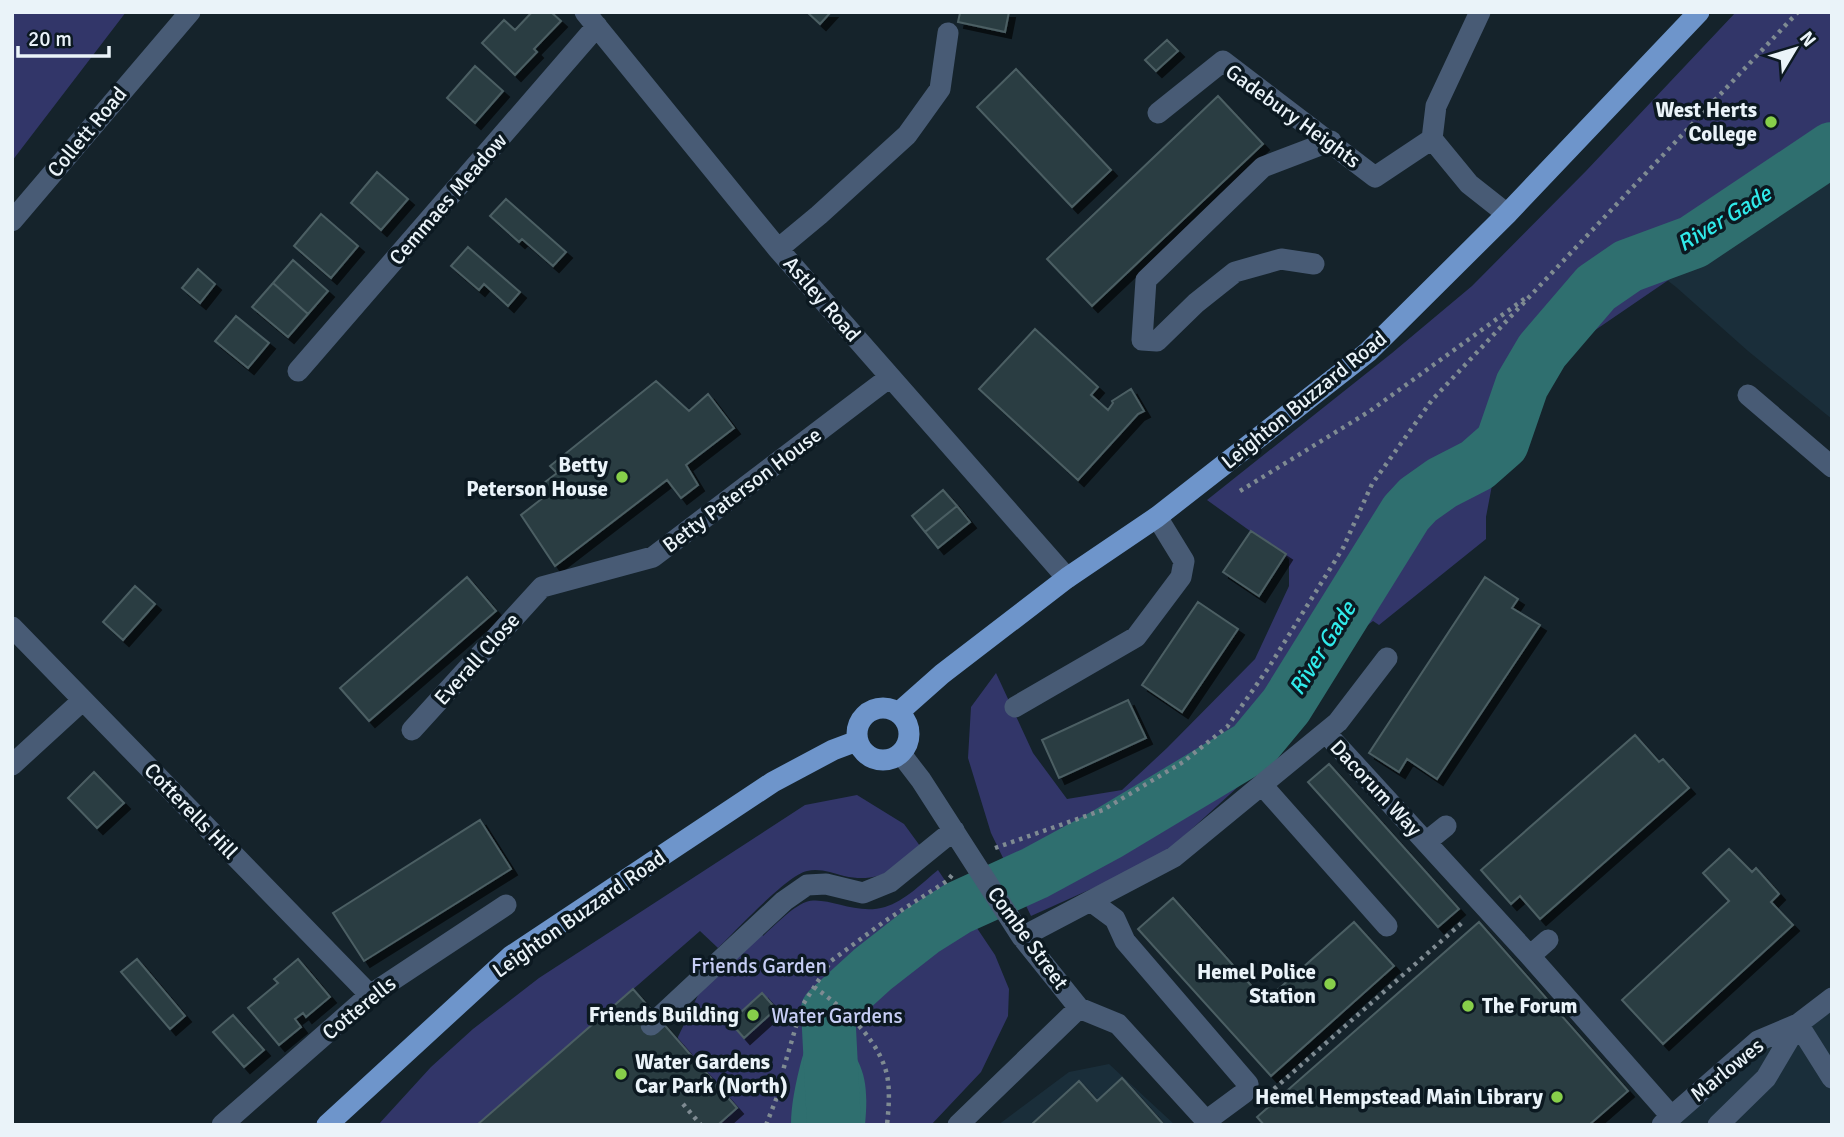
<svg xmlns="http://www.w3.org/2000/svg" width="1844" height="1137" viewBox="0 0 1844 1137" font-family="Signika,sans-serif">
<defs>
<filter id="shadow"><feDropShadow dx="6" dy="6" stdDeviation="0" flood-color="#0009"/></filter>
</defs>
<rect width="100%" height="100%" fill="#15232b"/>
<path fill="#1a2e3a" d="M1832,12v407l-84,-68 -72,-64 -74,-57z
M1832,998v127h-171z
M1109,1064l66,61h-177l71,-53z"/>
<path fill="#323669" d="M12,12h114l-114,149z
M1736,12h96v161l-102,65 -161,110 -67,84 -16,85v22l-107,86 -6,-4 -21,16 -58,76 3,20 -137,125 -129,58 -40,-83 -23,-75 3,-51 25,-34 37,80 34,46 55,-9 45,-42 88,-89 34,-73v-27l-82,-59 185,-147 80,-67 114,-115z
M857,795l47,29 19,26c-27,18 -44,34 -79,26 -12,-3 -24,-8 -37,-5 -20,4 -72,61 -89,77l-18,-17 -223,194h-99l53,-58 42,-38 66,-51 266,-173z
M938,870l57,85 14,34 -1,27 -27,56 -50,53h-209l-2,-2 17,-15 -60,-69 21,-44 62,-63 3,4c11,-10 29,-29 43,-34 20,-7 49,14 79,5 20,-6 37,-24 53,-37z"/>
<path fill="#2f6f6f" d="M824,1008l11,10 -2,4c28,41 37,50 32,103h-74c0,-21 5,-43 10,-63 4,-15 14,-35 8,-50l3,-3z"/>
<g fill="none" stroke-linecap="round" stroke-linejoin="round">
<path stroke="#2f6f6f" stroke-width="54" d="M834,1125l-6,-115 45,-41 50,-39 35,-22 77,-35 72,-39 145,-87 34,-41 120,-193 12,-13 24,-17 35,-18 25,-22 20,-58 20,-34 54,-63 32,-22 65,-24 139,-93"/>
</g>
<path fill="#2c3e43" stroke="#4c5f64" stroke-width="2" filter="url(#shadow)" d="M532,12h19l10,9 -27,28 3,3 -22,23 -33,-32 22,-23 11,10z
M807,12h24l-11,12z
M956,12h53l-4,20 -47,-10 2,-9z
M1167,40l11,11 -22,20 -11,-11z
M475,66l28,25 -28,32 -28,-25z
M1016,69l95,101 -39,37 -95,-100z
M1218,96l45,48 -171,162 -45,-47z
M377,172l31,27 -27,31 -30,-27z
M506,199l60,53 -13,14 -31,-27 -3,3 -29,-26z
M321,214l37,32 -27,32 -37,-32z
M468,247l52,45 -12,14 -24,-22 -5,6 -28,-24z
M293,260l35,31 -20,23 -35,-31z
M198,269l17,15 -15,19 -18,-15z
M273,283l35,31 -20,23 -36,-30z
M236,316l33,27 -21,25 -33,-27z
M1035,329l63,58 -7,8 17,15 5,-7 -1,-2 19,-12 13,22 -6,3 -60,66 -99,-91z
M656,381l33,30 19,-17 26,34 -48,37 12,20 -17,13 -14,-18 -112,86 -34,-51 23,-18 -8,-8 21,-16 -7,-7z
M943,490l14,16 -32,26 -13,-16z
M957,506l13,16 -32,26 -13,-16z
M1251,531l35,23 -27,42 -36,-24z
M467,577l29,34 -127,110 -29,-33z
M1485,577l33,22 -6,9 28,17 -103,154 -30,-20 -8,13 -30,-19z
M135,586l20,18 -32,36 -20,-18z
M1198,602l40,27 -56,83 -40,-27z
M1128,700l18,38 -87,40 -17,-38z
M1635,735l24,27 4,-3 26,29 -149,131 -20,-23 -9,8 -30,-34z
M1329,764l130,145 -21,18 -130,-145z
M94,772l30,31 -27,25 -29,-30z
M480,820l31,49 -147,92 -31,-48z
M1729,849l23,23 4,-4 23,26 -8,8 22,23 -130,119 -41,-44 107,-99 -26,-28z
M1173,898l92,103 89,-79 40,44 -123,110 -133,-147z
M1479,922l149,169 -39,34h-325l-7,-8z
M137,959l48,57 -15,13 -49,-57z
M298,959l32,38 -24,20 -3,-4 -8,6 6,8 -22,18 -31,-37 30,-25 -4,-4z
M633,989l104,119 -17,15 2,2h-245z
M762,993l14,16 -32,29 -14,-16z
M233,1015l31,35 -20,17 -31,-35z
M1122,1078l42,47h-133l48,-44 18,20z"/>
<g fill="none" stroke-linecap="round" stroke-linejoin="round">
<path stroke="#7f8b92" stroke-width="4.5" stroke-dasharray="3.5 5" stroke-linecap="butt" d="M1240,491l130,-80 157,-114
M995,848l108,-38 80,-48 44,-35 42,-60 74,-119 29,-64 60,-84 366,-388
M814,987c27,19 58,46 70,78 7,18 5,40 3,60
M1274,1089l190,-168
M683,1104l18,21
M766,1125l11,-28 7,-30 18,-61 29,-45 54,-40 62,-40 6,-7"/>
<path stroke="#485b75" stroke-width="21" d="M585,12l193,237 289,329
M1480,12l-44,94 -4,33 37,45 38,30
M1158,113l65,-52 152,116 57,-38
M12,221l178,-209
M778,249l41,-34 88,-80 33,-46 8,-56
M1314,264l-33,-5 -46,13 -39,31 -39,38 -15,-1 4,-60 117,-113 68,-26
M298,371l299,-345
M1748,395l84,72
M12,627l358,368
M1015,707l121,-70 45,-60 3,-16 -27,-44
M412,730l130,-143 111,-30 237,-180
M1326,733l204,223 141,160
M901,754l20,26 101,157 57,71 39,16 92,101
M12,765l71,-65
M1262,785l125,141
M1426,842l20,-16
M1092,902l23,17 10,22 123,143 -4,9 -38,28
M1022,937l152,-80 164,-135 49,-64
M1530,956l18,-16
M1798,1024l34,54
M651,1025l133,-124 23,-16 19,-1 37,9 27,-11 64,-52
M222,1125l148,-130 136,-90
M958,1125l121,-117
M1662,1125l96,-84 40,-17 34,-26
M1718,1125l48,-47 32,-54"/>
<path stroke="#6e95cb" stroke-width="21" d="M857 734a26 26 0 1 1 52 0a26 26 0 1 1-52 0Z
M898,713l44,-39 125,-96 90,-61 211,-165 139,-138 192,-202
M327,1125l184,-169 262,-174 60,-32 24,-9"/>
</g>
<g fill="#87cf4a" stroke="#0c1921" stroke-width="2.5">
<circle cx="1771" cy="122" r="7"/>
<circle cx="622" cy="477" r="7"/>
<circle cx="1330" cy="984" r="7"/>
<circle cx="1468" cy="1006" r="7"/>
<circle cx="753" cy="1015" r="7"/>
<circle cx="621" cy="1074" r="7"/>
<circle cx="1557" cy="1097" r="7"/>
</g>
<g text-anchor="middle" stroke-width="7" stroke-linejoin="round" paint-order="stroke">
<g font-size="21" font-weight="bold" fill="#eaf3f9" stroke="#0c1921" text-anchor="end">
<text x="1757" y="117">West Herts<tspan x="1757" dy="24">College</tspan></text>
<text x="608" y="472">Betty<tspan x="608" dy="24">Peterson House</tspan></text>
<text x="1316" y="979">Hemel Police<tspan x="1316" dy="24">Station</tspan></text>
<text x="1482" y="1013" text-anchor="start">The Forum</text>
<text x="739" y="1022">Friends Building</text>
<text x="635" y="1069" text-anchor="start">Water Gardens<tspan x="635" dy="24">Car Park (North)</tspan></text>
<text x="1543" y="1104">Hemel Hempstead Main Library</text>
</g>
<g font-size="21" fill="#eaf3f9" stroke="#0c1921">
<text transform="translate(1293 116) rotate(36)" y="7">Gadebury Heights</text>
<text transform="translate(87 132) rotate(-50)" y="7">Collett Road</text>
<text transform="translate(448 199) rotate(-49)" y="7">Cemmaes Meadow</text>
<text transform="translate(822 299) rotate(49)" y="7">Astley Road</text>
<text transform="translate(1304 400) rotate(-39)" y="7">Leighton Buzzard Road</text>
<text transform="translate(742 490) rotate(-37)" y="7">Betty Paterson House</text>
<text transform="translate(477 659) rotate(-48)" y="7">Everall Close</text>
<text transform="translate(1376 788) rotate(47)" y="7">Dacorum Way</text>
<text transform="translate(191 811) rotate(46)" y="7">Cotterells Hill</text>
<text transform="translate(579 914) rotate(-35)" y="7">Leighton Buzzard Road</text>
<text transform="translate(1028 938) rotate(54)" y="7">Combe Street</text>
<text transform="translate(359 1008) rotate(-39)" y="7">Cotterells</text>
<text transform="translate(1727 1070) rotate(-39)" y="7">Marlowes</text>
</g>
<g font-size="21" fill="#c7cef5" stroke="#0c1921">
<text x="759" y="973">Friends Garden</text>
<text x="837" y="1023">Water Gardens</text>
</g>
<g font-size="23" font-style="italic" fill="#30eaea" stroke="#0c1921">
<text transform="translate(1724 218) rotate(-31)" y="8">River Gade</text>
<text transform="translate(1322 648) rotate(-58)" y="8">River Gade</text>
</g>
</g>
<rect width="1844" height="1137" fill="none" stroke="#eaf3f9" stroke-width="28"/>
<g transform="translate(1795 49) rotate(52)" stroke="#0c1921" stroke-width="5" paint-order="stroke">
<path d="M0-5L12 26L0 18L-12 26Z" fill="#eaf3f9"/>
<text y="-10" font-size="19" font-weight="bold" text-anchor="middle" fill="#eaf3f9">N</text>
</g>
<path d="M18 46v10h91v-10" fill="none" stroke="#eaf3f9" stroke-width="3.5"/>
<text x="28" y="46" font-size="21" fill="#eaf3f9" stroke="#0c1921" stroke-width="5" paint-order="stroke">20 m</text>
</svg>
